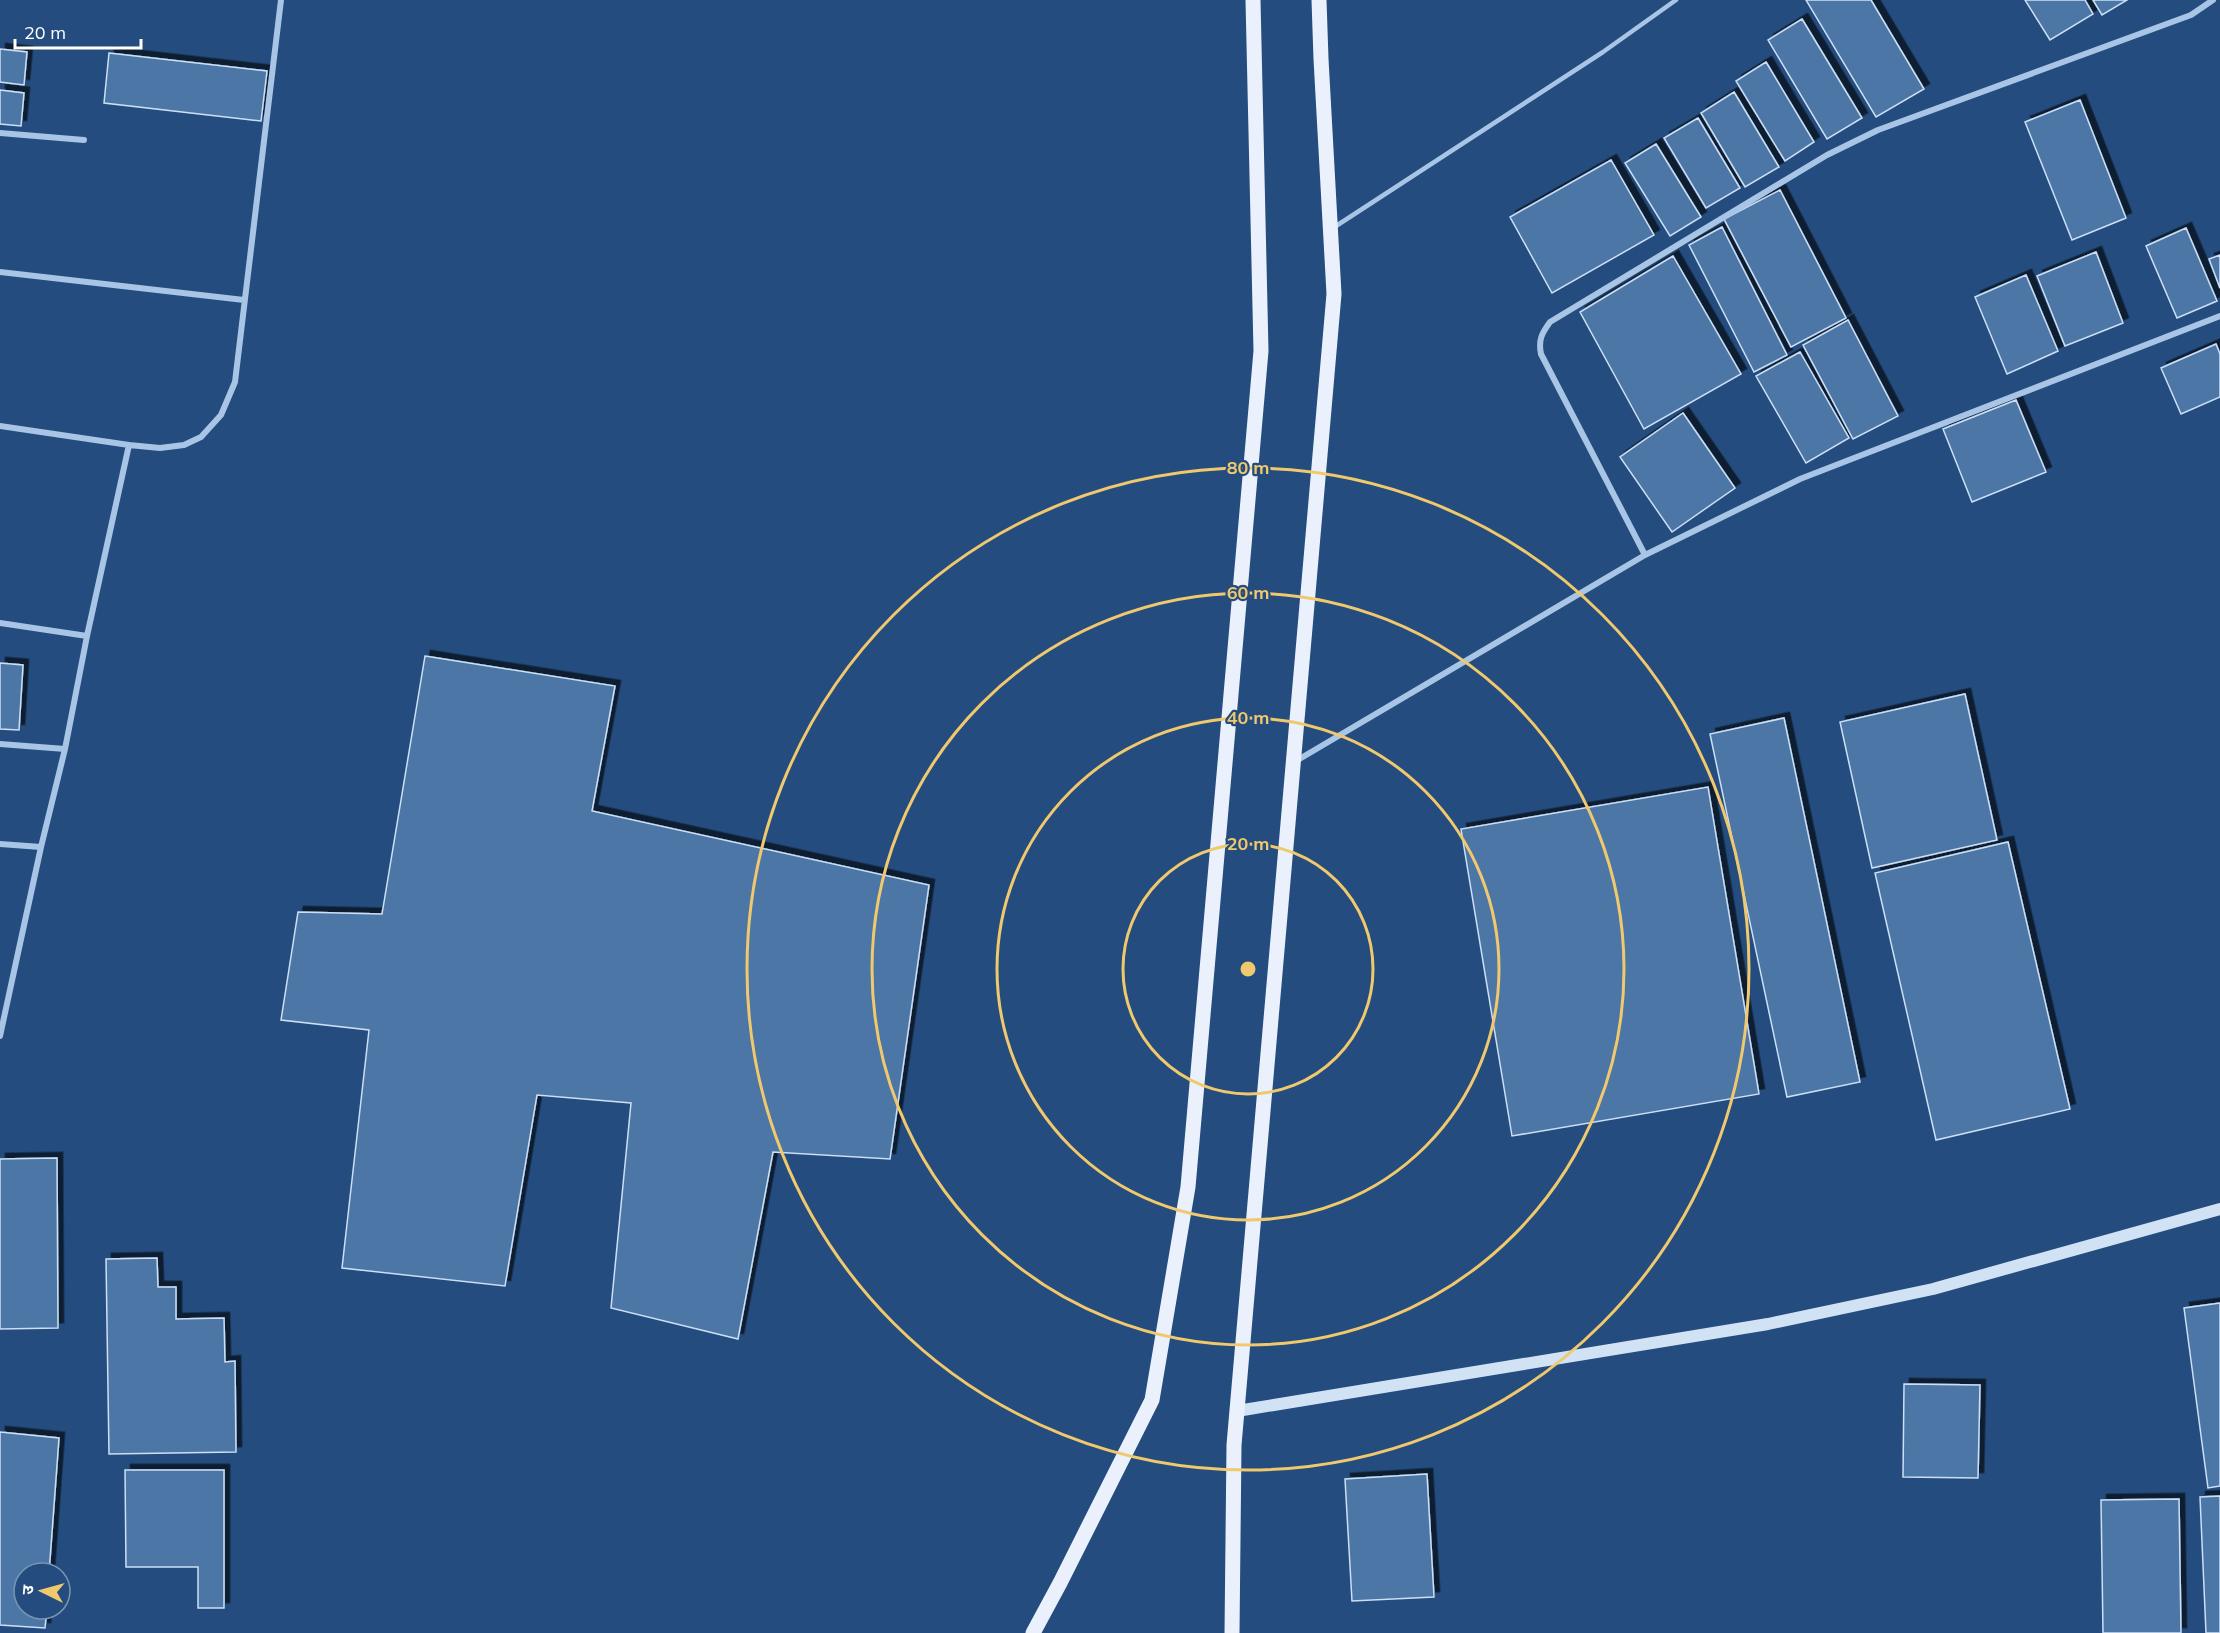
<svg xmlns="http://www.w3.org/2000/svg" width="2220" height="1633" viewBox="0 0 2220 1633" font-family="Mulish,'Noto Sans Devanagari',sans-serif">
<defs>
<filter id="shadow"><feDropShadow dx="5.5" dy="-5.5" stdDeviation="0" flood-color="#0009"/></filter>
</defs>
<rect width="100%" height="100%" fill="#244c7e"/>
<path fill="#4c76a6" stroke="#ccdff5" stroke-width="1.5" filter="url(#shadow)" d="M1806,0h65l53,89 -48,28z
M2025,0h60l8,14 -43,26z
M2093,0h34l-25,15z
M1802,19l60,99 -35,21 -59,-99z
M0,49l27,3 -3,33 -24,-3z
M109,53l158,18 -6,50 -157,-18z
M1766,62l48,80 -29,19 -49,-80z
M0,90l24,3 -3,33 -21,-2z
M1734,92l45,75 -34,20 -44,-74z
M2080,100l46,118 -54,22 -47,-118z
M1698,118l42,70 -34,20 -42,-70z
M1656,144l45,73 -31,19 -45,-73z
M1611,160l43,75 -102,58 -42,-76z
M1780,190l66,128 -55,29 -67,-128z
M1722,227l65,128 -33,17 -65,-127z
M2186,228l31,73 -40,17 -31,-72z
M2096,252l27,71 -58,23 -28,-70z
M2220,255v33l-11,-29z
M1673,256l68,118 -97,55 -64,-117z
M2026,275l32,76 -51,23 -32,-77z
M1848,320l50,96 -45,23 -50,-94z
M2216,344l4,10v43l-39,17 -20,-46z
M1800,352l49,86 -43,25 -50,-87z
M2016,400l30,72 -74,30 -29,-73z
M1683,413l52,75 -63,44 -52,-75z
M425,656l190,30 -23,125 337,74 -39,274 -117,-7 -35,187 -127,-31 20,-205 -94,-8 -32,191 -163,-18 27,-238 -88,-10 17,-108 84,2z
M0,663l23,2 -4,65 -19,-1z
M1965,694l32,146 -125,28 -32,-146z
M1784,718l76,364 -73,15 -77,-363z
M1708,787l51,307 -247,42 -51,-307z
M2008,842l62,267 -134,31 -61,-267z
M57,1158l1,170 -58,1v-170z
M157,1258l1,29h18v32l48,-1 1,44 10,-1 1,91 -127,2 -3,-195z
M2220,1303v183l-12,2 -24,-180z
M1904,1384l76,1 -2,93 -75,-1z
M0,1432l59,6 -10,135h-25v36h23l-2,19 -45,-3z
M125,1470h99v138h-26v-41h-72z
M1427,1474l7,123 -82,4 -7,-122z
M2220,1496v137h-14l-6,-136z
M2179,1499l2,134h-78l-2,-133z"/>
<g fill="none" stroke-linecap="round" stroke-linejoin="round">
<path stroke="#a9c5e6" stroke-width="4.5" d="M1333,228l270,-176 73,-52"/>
<path stroke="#a9c5e6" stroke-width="6" d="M0,133l84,7
M0,272l244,28
M0,426l129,19 31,3 24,-3 17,-8 20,-22 14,-33 46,-382
M1645,555l-104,-201c-3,-14 1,-21 9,-32l277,-167 51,-25 313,-115 22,-15
M0,623l87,13
M0,744l65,5
M1296,761l349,-206 155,-76 420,-163
M0,844l41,3
M0,1036l41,-189 24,-98 22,-113 42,-191"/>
<path stroke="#d2e2f5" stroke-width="12" d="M1237,1411l531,-87 165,-35 287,-80"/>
<path stroke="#eaf1fd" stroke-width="15" d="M1033,1633l27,-50 92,-183 36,-213 73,-836 -8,-351
M1232,1633l2,-188 100,-1151 -13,-235 -2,-59"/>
</g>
<g fill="none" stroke="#f0c86d" stroke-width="3">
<circle cx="1248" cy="969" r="125"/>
<circle cx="1248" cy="969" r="251"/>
<circle cx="1248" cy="969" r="376"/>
<circle cx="1248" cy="969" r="501"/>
</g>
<circle cx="1248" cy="969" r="9" fill="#f0c86d" stroke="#244c7e" stroke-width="3"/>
<g font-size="18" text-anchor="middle" font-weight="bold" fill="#f0c86d" stroke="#244c7e" stroke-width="4.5" stroke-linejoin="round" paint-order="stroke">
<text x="1248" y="474">80 m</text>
<text x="1248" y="599">60 m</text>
<text x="1248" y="724">40 m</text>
<text x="1248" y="850">20 m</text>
</g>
<g transform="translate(42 1591) rotate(275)"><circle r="28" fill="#244c7e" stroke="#7c94b2" stroke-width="1.5"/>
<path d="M0-4.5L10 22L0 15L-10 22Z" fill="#f0c86d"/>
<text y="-9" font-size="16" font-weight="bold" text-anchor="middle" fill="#ffffff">उ</text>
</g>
<path d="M15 39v9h126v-9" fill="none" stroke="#ffffff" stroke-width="3"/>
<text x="24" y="39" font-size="18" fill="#ffffff" stroke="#244c7e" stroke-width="4.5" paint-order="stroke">20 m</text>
</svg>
